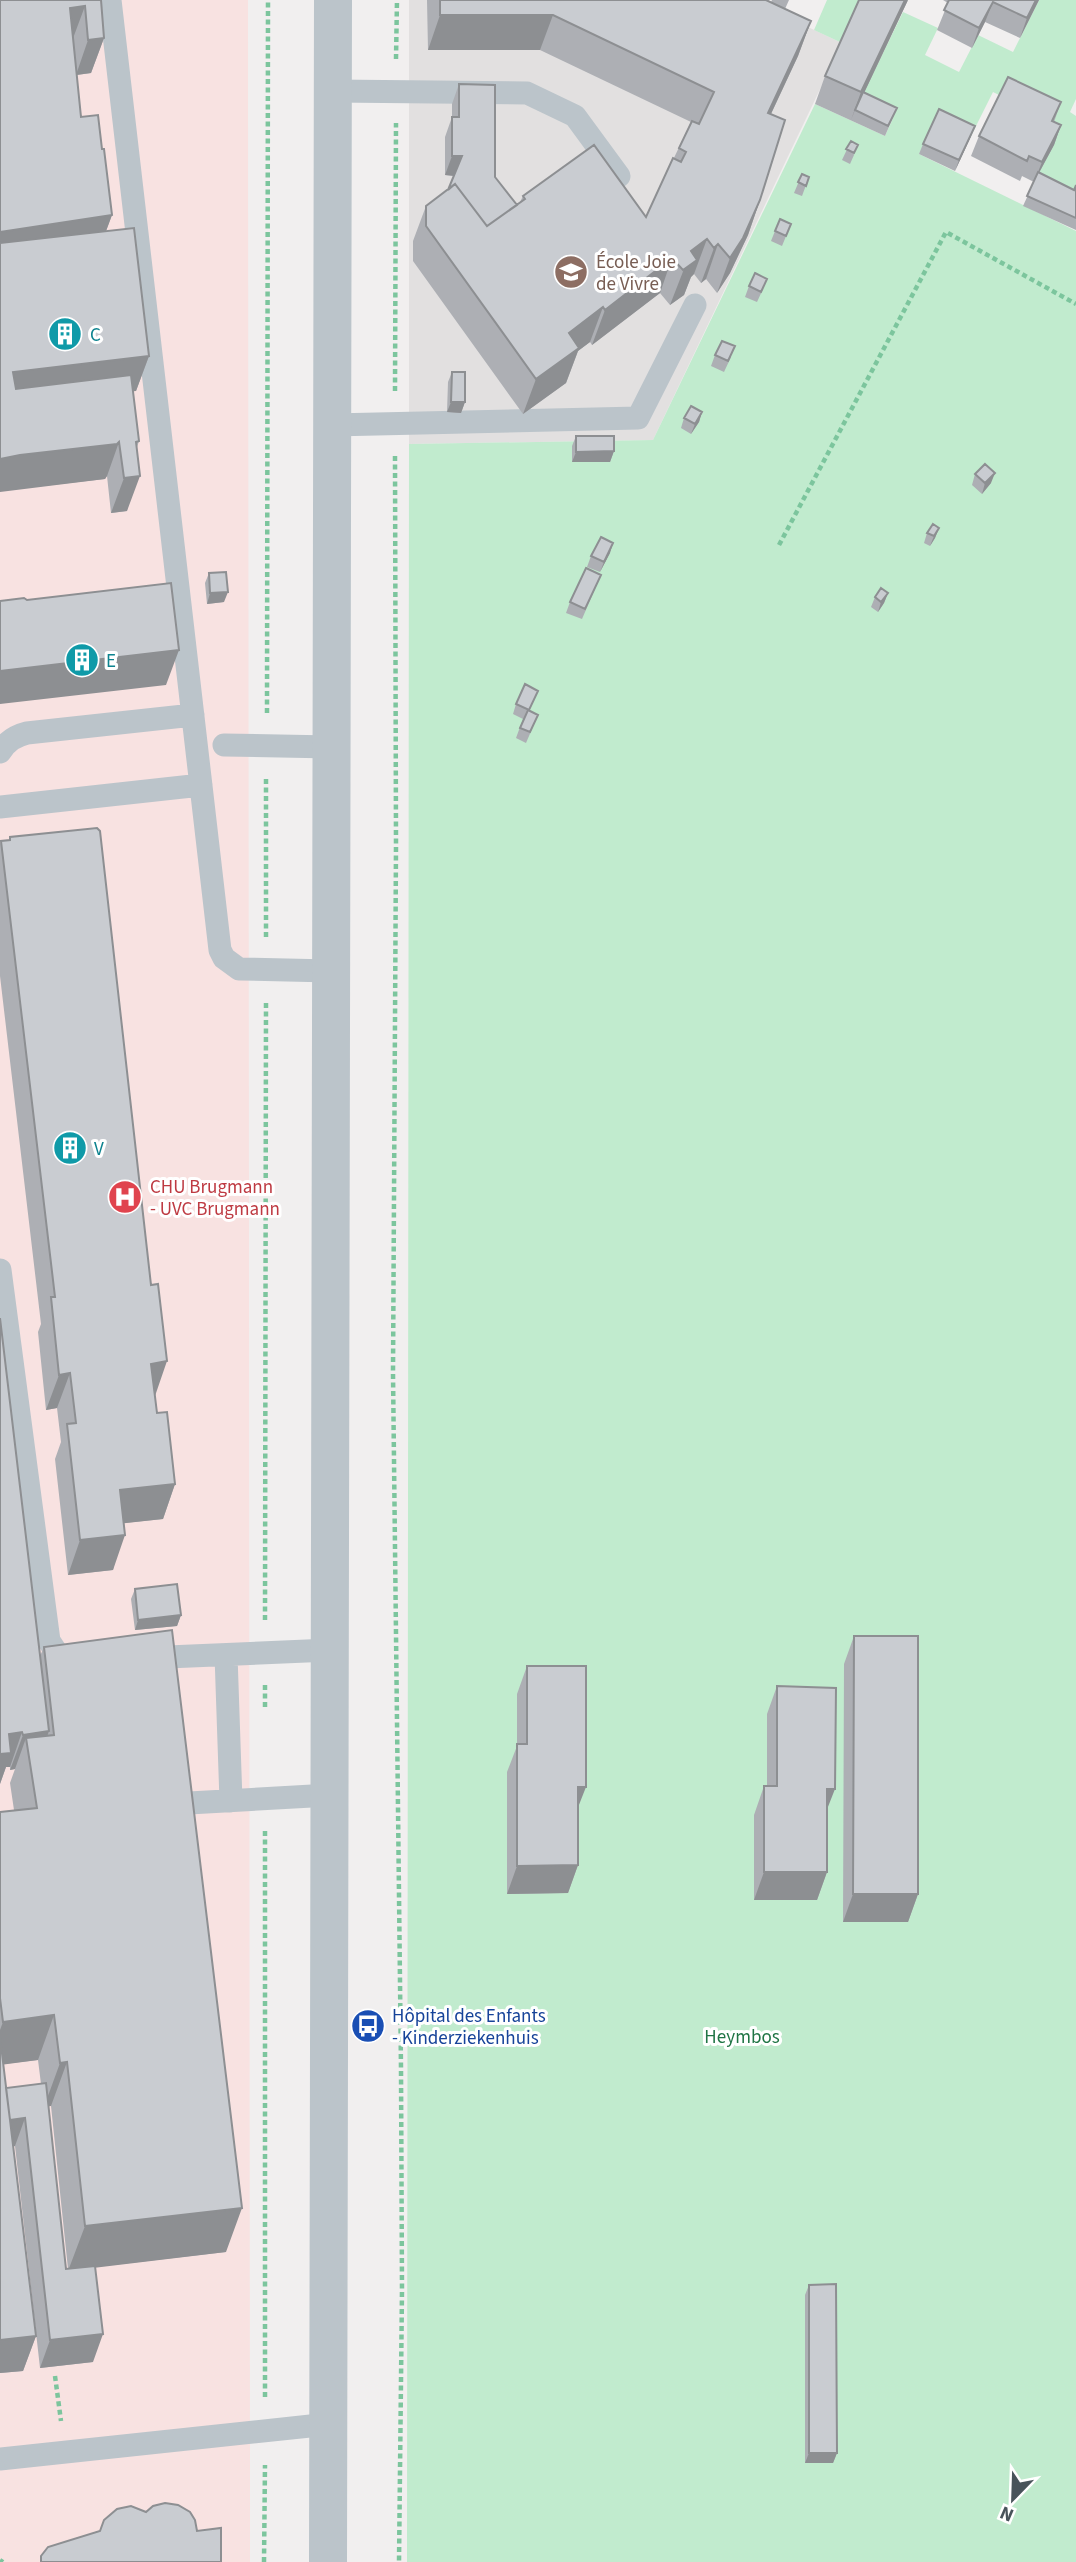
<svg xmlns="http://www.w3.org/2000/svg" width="1076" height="2562" viewBox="0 0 1076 2562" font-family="'Source Sans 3',sans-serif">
<rect width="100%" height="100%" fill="#f1efef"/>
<path fill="#e2e0e0" d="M409,0h341l92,43 -189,397 -244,4z"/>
<path fill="#f8e2e1" d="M0,0h248l2,2562h-250z"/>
<path fill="#c1ebce" d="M827,0h35l-20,43 -28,-13z
M1039,0h37v99l-6,13 6,4v71l-6,13 -36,-18 19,-60 -60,-30 -22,44 -52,18 157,77v2331h-669l2,-2118 244,-4 162,-336 70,32 8,-18 -34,-16 44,-90 35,16 -13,27 34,17 19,-37 35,17z"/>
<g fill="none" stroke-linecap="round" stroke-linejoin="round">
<path stroke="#7cc59d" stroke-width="4.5" stroke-dasharray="5 3.5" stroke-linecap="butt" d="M396,59l1,-59
M395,391l1,-268
M395,456l1,389 -3,528 8,695 1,222 -3,272
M779,545l167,-313 130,72
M267,713l1,-713
M266,937v-159
M265,1620l1,-618
M265,1707v-23
M265,1831v566
M55,2376l6,45
M0,2560l3,2
M264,2562l1,-97"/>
<path stroke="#bbc4ca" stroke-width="23" d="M110,0l110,950 4,8 15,11 92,2
M333,91l194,2 48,23 44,60
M332,425l306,-7 57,-113
M224,745l108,2
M0,752c7,-11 15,-16 27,-19l166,-18
M0,807l201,-22
M0,1270l49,371 10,15 16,5
M226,1655l5,146
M144,1658l186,-8
M171,1804l159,-9
M0,2459l329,-35"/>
<path stroke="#bbc4ca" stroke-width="38" d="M328,2562l5,-2562"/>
</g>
<path fill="#adafb4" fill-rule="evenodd" d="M0,0h101l3,38 -13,35 -14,2 4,42 21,32 10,66 -6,16 43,125 -13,35h-3l6,50 -2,6 -10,64 -16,2 -4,-37 -2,3 -98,11z
M427,0h339l5,2 1,-2h17l-4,9 26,12 -13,35 -27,58 -11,86 -12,35 -18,38 -13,20 -11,-14 -5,4 -7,-9 -3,3 -7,18 -14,10 -10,-12 -68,52 -2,-3 -12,9 -12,32 -43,31 -110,-153v-20l13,-35 22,-16 6,-14 -9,-1v-38l7,-20v-13l7,-20 36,93 22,28 3,-3 3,-6 123,21 45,-95 -151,-72h-112z
M908,0l-44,93 33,15 -12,28 -70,-32 10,-28z
M943,0h96l-19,38 -35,-16 -13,26 -35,-18 11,-27z
M1061,102l-7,20 7,3 -7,20 -15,28 35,17 2,-5v45l-53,-24 11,-24 -12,-6 -2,5 -49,-25 8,-20z
M971,136l-16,35 -36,-17 4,-10z
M851,141l3,14 -4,9 -8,-4z
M802,174l7,3 -7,19 -8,-3z
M791,224l-9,22 -11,-5 4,-10z
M749,286l14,3 -6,13 -12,-5z
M715,355l16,2 -7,15 -13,-6z
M452,372l13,30 -4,11 -14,-1 1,-30z
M702,412l-3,10 -8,12 -10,-6 3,-10z
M576,436l38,15 -4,11h-38v-16z
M975,474l16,9 -9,11 -10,-9z
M939,528l-4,10 -5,8 -6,-3 3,-10z
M610,553l-10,19 -13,-5 4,-11z
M209,573l15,29 -17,2 -2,-21z
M601,575l-19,44 -16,-6 4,-11z
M888,593l-4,10 -6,9 -7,-5 4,-10z
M538,691l-9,20 9,4 -12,28 -10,-5 7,-19 -10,-5 3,-10z
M10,837l145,559 2,17 18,71 -12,35 -39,4 -11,47 -45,5 -13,-116 6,-17 -4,-34 -11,2 -8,-78 3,-8 -41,-348v-132l1,-3h7z
M0,1318l40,338 4,-9 182,605 -131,15 -2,95 -53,6 -25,-222 -2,1 23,189 -13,35 -23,2v-561l14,-2 -4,-27 5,-14 -5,1v-3h-4l-6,17zM38,2060l3,24 -35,4 -3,-24zM48,2106h3l17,163h-2z
M135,1589l46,26 -4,11 -42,4 -4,-31z
M854,1636l64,258 -10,28h-65l1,-258z
M527,1666l51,199 -10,28 -61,1v-122l10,-26v-52z
M777,1686l50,124v62l-10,28h-63v-85l10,-29h3v-72z
M809,2285l28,168 -4,10h-28v-168z"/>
<path fill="#8d8f92" d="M905,0h3l-52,110h-1l-4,10 10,-28z
M1036,0h3l-19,38 7,-20z
M993,2l-8,20 -13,26 7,-20z
M85,6l-13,35 -2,-33z
M440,15h113l-13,35h-112z
M811,21l-13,35 -43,92 13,-35z
M104,38l-13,35 -15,2 12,-35z
M1061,125l-7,20 -20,37 8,-20z
M975,126l-4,10 -16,35 4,-11z
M452,156h10l-7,20 -10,-1z
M760,200l-12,35 -18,38 -13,20 13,-35z
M112,215l-13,35 -99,15v-33z
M707,239l-13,35 -3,3 -7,18 -14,10 21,-54z
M718,244l-12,35 -5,4 13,-35z
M672,258l-12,35 -68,52 13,-35z
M603,307l-13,35 -12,9 -12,32 -43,31 13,-35 33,-46z
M149,356l-13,35 -135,16 12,-35z
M451,402h14l-4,11 -14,-1z
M702,412l-3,10 -8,12 4,-10z
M119,442l-12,34 -2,3 -105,13v-33l20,-4z
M614,451l-4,11h-38l4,-10z
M995,473l-4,10 -9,11 3,-11z
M140,476l-13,35 -16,2 13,-35z
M939,528l-4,10 -5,8 4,-10z
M613,543l-3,10 -10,19 4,-10z
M228,592l-4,10 -17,2 3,-11z
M888,593l-4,10 -6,9 3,-10z
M179,650l-13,35 -166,19v-33z
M167,1361l-12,35 -4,-32z
M70,1373l-13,35 -11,2 13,-35z
M175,1484l-12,35 -55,6 12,-35z
M125,1535l-12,35 -45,5 12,-35z
M181,1615l-4,11 -42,4 3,-10z
M49,1731l-12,35 -11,-28 -11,31 -5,1 13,-35z
M22,1732l-12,35h-4l-6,17v-30l9,-20z
M578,1787h8l-11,28z
M827,1789h8l-11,28z
M578,1865l-10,28 -61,1 10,-28z
M764,1872h63l-10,28h-63z
M853,1894h65l-10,28h-65z
M54,2015l-16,45 -38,5v-35l3,-8z
M67,2062l-16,44 -7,1 16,-44z
M25,2118l-10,28 -15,2 6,-28z
M242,2208l-16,44 -158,19 17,-45z
M103,2334l-10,28 -53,6 10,-28z
M36,2336l-13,35 -23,2v-33z
M809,2453h28l-4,10h-28z"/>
<path fill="#c9ccd1" stroke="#8d8f92" stroke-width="2" d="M0,0h101l3,38 -16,2 -3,-34 -15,2 11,109 17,-2 4,34h2l8,66 -112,17z
M440,0h326l45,21 -43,92 17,7 -25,80 -17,38 -13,20 -12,-14 -4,4 -7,-9 -16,12 6,9 -14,10 -11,-12 -67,52 -2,-3 -34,26 10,15 -43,31 -110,-153v-20l29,-22 32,42 38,-27 -2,-3 71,-51 52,72 27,-59 8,4 5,-10 -7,-4 13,-27 7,3 15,-32 -161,-77h-113z
M859,0h46l-44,92 -36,-16z
M949,0h87l-9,18 -34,-16 -14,26 -35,-18z
M1008,77l53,25 -9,19 9,4 -19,37 -13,-6 -2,5 -48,-25z
M459,84l36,1v92l22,28 -30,21 -32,-42 -7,6 14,-34h-10v-39h7z
M863,92l34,16 -9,18 -33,-16z
M939,109l36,17 -16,34 -36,-16z
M851,141l7,4 -4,8 -8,-4z
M1038,172l36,18 2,-5v33l-49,-22z
M802,174l7,3 -3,9 -8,-4z
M780,219l11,5 -5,12 -11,-5z
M134,228l15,128 -136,16 3,17 115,-14 8,66 -3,1 4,34 -16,2 -5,-36 -2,2 -97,11 -20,4v-216z
M755,273l12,6 -6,13 -12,-6z
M722,341l13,5 -7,15 -13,-6z
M452,372h13v30h-14z
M691,406l11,6 -7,12 -11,-6z
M576,436h38v15l-38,1z
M985,464l10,9 -10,10 -10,-9z
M933,524l6,4 -5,8 -7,-3z
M601,537l12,6 -9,19 -13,-6z
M586,568l15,7 -16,34 -15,-7z
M226,572l2,20 -18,1 -1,-20z
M171,583l8,67 -179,21v-70l24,-3 3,2z
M881,588l7,5 -7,9 -6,-5z
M525,684l13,7 -9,19 -13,-6z
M528,710l10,5 -8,17 -10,-4z
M97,828l3,3 51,454 7,-1 9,77 -16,3 6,49 10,-1 8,72 -55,6 5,45 -45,5 -13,-116 9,-1 -6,-50 -11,2 -8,-78h4l-54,-456 9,-1v-3z
M0,1318l49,413 -26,4 -1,-3 -13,2 2,19 -11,1z
M177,1584l4,31 -43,5 -3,-31z
M172,1630l70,578 -157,18 -18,-164 -7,1 -6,-48 -51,7 -3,-24v-186l37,-4 -11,-70 28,-3 -10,-88z
M854,1636h64v258h-65z
M527,1666h59v121h-8v78l-61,1v-122h10z
M777,1686l59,2 -1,101h-8v83h-63v-86h13z
M0,2037l36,299 -36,4z
M46,2083l20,186 29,-3 8,68 -53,6 -25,-222 -15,2 -4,-32z
M836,2284l1,169h-28v-168z
M165,2503l13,2 12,7 5,8 2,11 24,-3v34h-180v-6l7,-9 52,-16 4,-11 13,-11 14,-3 15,6 7,-6z"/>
<defs>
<g id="school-disc" transform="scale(1.75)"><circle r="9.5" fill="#8d6e63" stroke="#fff"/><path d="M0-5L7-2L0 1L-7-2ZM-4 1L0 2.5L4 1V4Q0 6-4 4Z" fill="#fff"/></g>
<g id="building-disc" transform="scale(1.75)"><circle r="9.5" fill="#0f9aa8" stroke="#fff"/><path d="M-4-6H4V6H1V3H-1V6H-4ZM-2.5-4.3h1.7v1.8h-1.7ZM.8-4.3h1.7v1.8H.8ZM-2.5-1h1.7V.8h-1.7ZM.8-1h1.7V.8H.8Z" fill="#fff"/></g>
<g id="hospital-disc" transform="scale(1.75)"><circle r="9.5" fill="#e0444e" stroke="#fff"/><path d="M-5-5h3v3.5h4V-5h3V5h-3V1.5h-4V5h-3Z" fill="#fff"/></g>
<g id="bus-disc" transform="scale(1.75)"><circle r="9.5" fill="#1a4fb4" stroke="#fff"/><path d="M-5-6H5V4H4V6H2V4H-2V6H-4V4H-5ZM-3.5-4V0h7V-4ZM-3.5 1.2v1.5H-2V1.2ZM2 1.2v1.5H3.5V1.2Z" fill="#fff"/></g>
</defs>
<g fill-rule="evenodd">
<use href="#school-disc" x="571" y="272"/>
<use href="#building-disc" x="65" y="334"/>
<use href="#building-disc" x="82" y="660"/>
<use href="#building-disc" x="70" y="1148"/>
<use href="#hospital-disc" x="125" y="1197"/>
<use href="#bus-disc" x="368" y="2026"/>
</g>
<g text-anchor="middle" stroke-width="6" stroke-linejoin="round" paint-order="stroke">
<g font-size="19" fill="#785e54" stroke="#fff" text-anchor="start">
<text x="596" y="268">École Joie<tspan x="596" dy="22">de Vivre</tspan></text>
</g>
<g font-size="19" fill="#0d838f" stroke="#fff" text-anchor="start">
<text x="90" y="341">C</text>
<text x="106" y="667">E</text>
<text x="94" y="1155">V</text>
</g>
<g font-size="19" fill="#be3a42" stroke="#fff" text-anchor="start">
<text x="150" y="1193">CHU Brugmann<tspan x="150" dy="22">- UVC Brugmann</tspan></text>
</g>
<g font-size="19" fill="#164399" stroke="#fff" text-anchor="start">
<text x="392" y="2022">Hôpital des Enfants<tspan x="392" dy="22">- Kinderziekenhuis</tspan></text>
</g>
<g font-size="19" fill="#207545" stroke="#fff">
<text x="742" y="2043">Heymbos</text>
</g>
</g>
<g transform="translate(1013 2499) rotate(203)" stroke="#ffffff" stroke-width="5" paint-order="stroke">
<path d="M0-5L12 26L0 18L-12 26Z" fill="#48535a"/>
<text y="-10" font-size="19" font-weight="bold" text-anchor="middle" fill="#48535a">N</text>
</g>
</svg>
